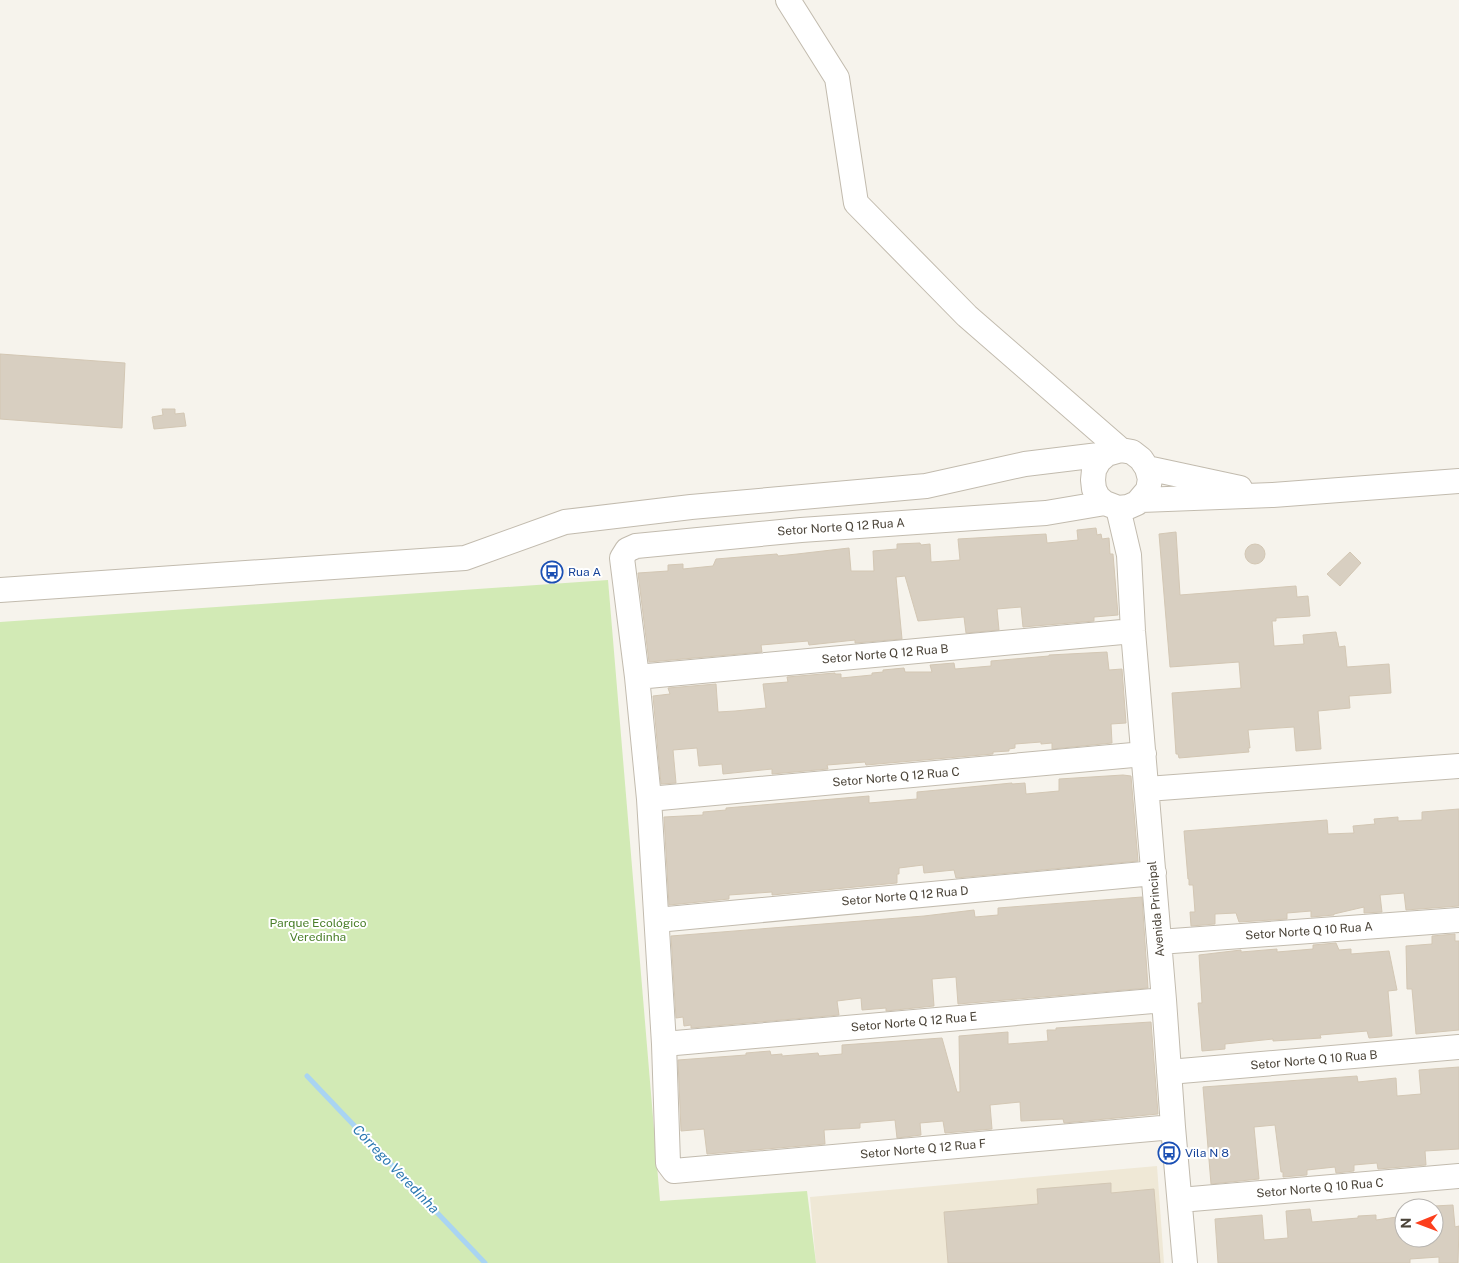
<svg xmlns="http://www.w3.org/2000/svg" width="1459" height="1263" viewBox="0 0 1459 1263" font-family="'Public Sans',sans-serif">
<rect width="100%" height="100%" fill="#f6f3ec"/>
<path fill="#efe8d6" d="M1157,1166l7,97h-348l-6,-66z"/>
<path fill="#d2eab5" d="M608,580l52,621 147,-10 9,72h-816v-641z"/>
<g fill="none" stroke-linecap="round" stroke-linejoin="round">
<path stroke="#a9d4f2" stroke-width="5" d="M307,1076l178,187"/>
</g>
<path fill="#d8cfc1" stroke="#d3c7b4" d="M0,354l125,9 -3,65 -122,-9z
M162,409h13v5l9,-1 2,13 -32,3 -2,-12 11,-2z
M1096,528l1,7 4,-1 1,5 7,-1 1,16h3l5,61 -24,2v4l-71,6 -2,-20 -24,2 2,21 -33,3 -2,-16 -46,4 -13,-45 -9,1 6,62 -47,4v-3l-46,5 -1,-4 -47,4 1,7 -113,10 -11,-89 30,-2v-6l15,-1v5l30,-3 3,-7 61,-5 1,2 19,-2 52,-6 2,23h23l-1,-20 24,-2v-5l23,-1 1,2 9,-1 1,18 29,-2 -2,-21 88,-5 1,9 31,-3 -1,-10z
M1176,532l4,63 116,-9 1,11 11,-1 2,20 -34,2v3h-4l2,25 30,-2 -1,-9 33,-3 3,15 6,-1 2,21 42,-3 2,29 -42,3 1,12 -32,3 3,38 -25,2 -2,-24 -46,3 2,18h-2l1,4 -70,6 -1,-4h-2l-4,-61 69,-5 -2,-26 -69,5 -11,-133z
M1245 554a10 10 0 1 1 20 0a10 10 0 1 1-20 0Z
M1350,552l11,11 -21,23 -13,-12z
M1107,652l2,18 13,-1 4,54 -15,1 1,19 -60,6v-6l-11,1v-2l-26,2v4l-6,1v2l-16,1v2l-127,11 -1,-3 -38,3 1,4 -56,5v-5l-49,5 -1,-10 -23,2 -2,-18 -24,2 3,33 -15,1 -8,-88 17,-2 -2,-6 48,-4 2,28 17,-1 31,-3 -3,-24 25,-2 -1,-5 48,-4v1h6v4l31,-3v-2l11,-1v-2l21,-2 1,4h27l-2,-7 24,-2 1,6 36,-3v-5l58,-5v-1z
M1123,775l8,1 7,85 -182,17 -2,-8 -30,3 -1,-8 -24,3v6h-2v9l-125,12v-3l-43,3v4l-60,6 -5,-88 39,-2v-3l23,-2v-2l143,-12v7l48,-4v-7l95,-9v1l13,-1 1,11 33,-3v-12z
M1459,809v97l-53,4 -2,-17 -24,2 2,17 -18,1v-6l-30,7v1l-23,2v-6l-24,2v6l-48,3 -3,-9 -21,1v10l-24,2 -1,-14h5l-2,-27h-4v-6h-1l-4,-48 143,-11 1,14 26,-1 -1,-7 22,-2 -1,-5 24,-2v4l24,-1v-8z
M1142,897l6,91 -190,16 -2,-27 -24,2 2,27 -48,5v-3l-24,2 -1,-12 -24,3 2,14 -148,13v-3l-7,1 -1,-9 -7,1 -5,-82 253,-20 50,-6 1,7 23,-2v-7z
M1455,934v7h4v89l-43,4 -4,-45h-5l-1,-43 26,-2v-8z
M1336,943l3,7 12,-1v5l38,-3 8,39 -9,1 4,45 -23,2 -2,-7 -47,4 1,3 -48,3v-2l-48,5v5l-23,2 -4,-48h4l-3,-48 42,-5v2l36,-3v3l36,-3v-4z
M1151,1022l7,92 -94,9 -1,-4 -42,2 -1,-19 -30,3 2,24 -47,4 -2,-12 -23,2 1,12 -24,3 -2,-18 -35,3v5l-36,2 1,14 -118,10 -3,-25 -23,2 -3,-71 68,-5v-2l24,-2 1,4 11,-1v2l36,-3 1,3 23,-2v-9l100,-7 15,54h3l-1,-56 49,-4v12l40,-3 -1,-11h9v-2z
M1459,1067v82l-34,2 1,14 -48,4 -1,-6 -23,2v6l-18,2 -1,-6 -28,3v5l-24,2v-5h-2l-6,-47 -21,2 5,52 -48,5 -8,-97 154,-11 1,6 38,-4 1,18 24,-2 -2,-24z
M1111,1183v10l43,-4 6,74h-212l-4,-51 94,-8 -1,-15z
M1453,1205l2,22 4,-1 -1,37h-19v-6l-29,2v4h-192l-3,-44 47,-4 2,25 24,-2 -2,-27 24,-2 2,13 46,-4v-2l18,-1v5l28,-4v22h30v-32z"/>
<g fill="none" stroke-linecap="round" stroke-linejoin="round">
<g stroke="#c2bbae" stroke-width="26">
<path id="minor" d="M788,0l49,78 19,125 111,113 154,134
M1147,468l93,20
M1141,500l132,-5 186,-14
M1105,503l-59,10 -245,17 -165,16 -9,4 -5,8 15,119 12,122 15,245 4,119 6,8 11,-1 488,-43
M1118,508l11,47 4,76 31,369 9,127 12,136
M0,590l465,-32 100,-36 126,-15 235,-21 99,-22 82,-10 14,-4 11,2 9,7 6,9 3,11 -2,11 -11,13 -9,4 -10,1 -13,-5 -7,-6 -4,-8 -1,-9 1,-10 5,-9 8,-7
M637,677l496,-46
M1147,789l312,-23
M649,799l495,-45
M657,920l497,-47
M1159,942l300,-22
M664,1044l500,-44
M1169,1072l290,-25
M1180,1200l279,-24"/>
</g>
<use href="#minor" stroke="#fff" stroke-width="24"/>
</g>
<defs>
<g id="bus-ring" transform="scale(1.125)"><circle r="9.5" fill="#fff" stroke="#1a4fb4" stroke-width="1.5"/><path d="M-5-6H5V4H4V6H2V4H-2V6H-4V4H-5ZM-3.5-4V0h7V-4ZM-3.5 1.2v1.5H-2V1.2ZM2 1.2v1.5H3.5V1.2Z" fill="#1a4fb4"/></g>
</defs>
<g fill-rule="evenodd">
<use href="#bus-ring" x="552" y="572"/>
<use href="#bus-ring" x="1169" y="1153"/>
</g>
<g text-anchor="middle" stroke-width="4" stroke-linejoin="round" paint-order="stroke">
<g font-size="12" fill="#4b4439" stroke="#fff">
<text transform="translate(841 527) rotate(-4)" y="4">Setor Norte Q 12 Rua A</text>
<text transform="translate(885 654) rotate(-5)" y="4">Setor Norte Q 12 Rua B</text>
<text transform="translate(896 777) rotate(-5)" y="4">Setor Norte Q 12 Rua C</text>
<text transform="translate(905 896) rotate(-5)" y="4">Setor Norte Q 12 Rua D</text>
<text transform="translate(1156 909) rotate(-95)" y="4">Avenida Principal</text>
<text transform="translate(1309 931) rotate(-4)" y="4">Setor Norte Q 10 Rua A</text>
<text transform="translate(914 1022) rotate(-5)" y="4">Setor Norte Q 12 Rua E</text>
<text transform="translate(1314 1060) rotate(-5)" y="4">Setor Norte Q 10 Rua B</text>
<text transform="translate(923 1149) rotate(-5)" y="4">Setor Norte Q 12 Rua F</text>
<text transform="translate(1320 1188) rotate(-5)" y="4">Setor Norte Q 10 Rua C</text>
</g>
<g font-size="12" fill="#164399" stroke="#fff" text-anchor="start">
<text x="568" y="576">Rua A</text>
<text x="1185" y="1157">Vila N 8</text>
</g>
<g font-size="12" fill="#4a7f2a" stroke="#fff">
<text x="318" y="927">Parque Ecológico<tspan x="318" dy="14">Veredinha</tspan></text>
</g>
<g font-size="14" font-style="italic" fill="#2e7ab2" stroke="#fff">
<text transform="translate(396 1169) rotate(46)" y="5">Córrego Veredinha</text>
</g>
</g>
<g transform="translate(1419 1223) rotate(269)"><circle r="24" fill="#ffffff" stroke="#b7b4b0"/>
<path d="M0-4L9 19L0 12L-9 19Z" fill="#fc3f1d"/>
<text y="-8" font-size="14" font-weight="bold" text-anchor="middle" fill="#4b4439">N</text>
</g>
</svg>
